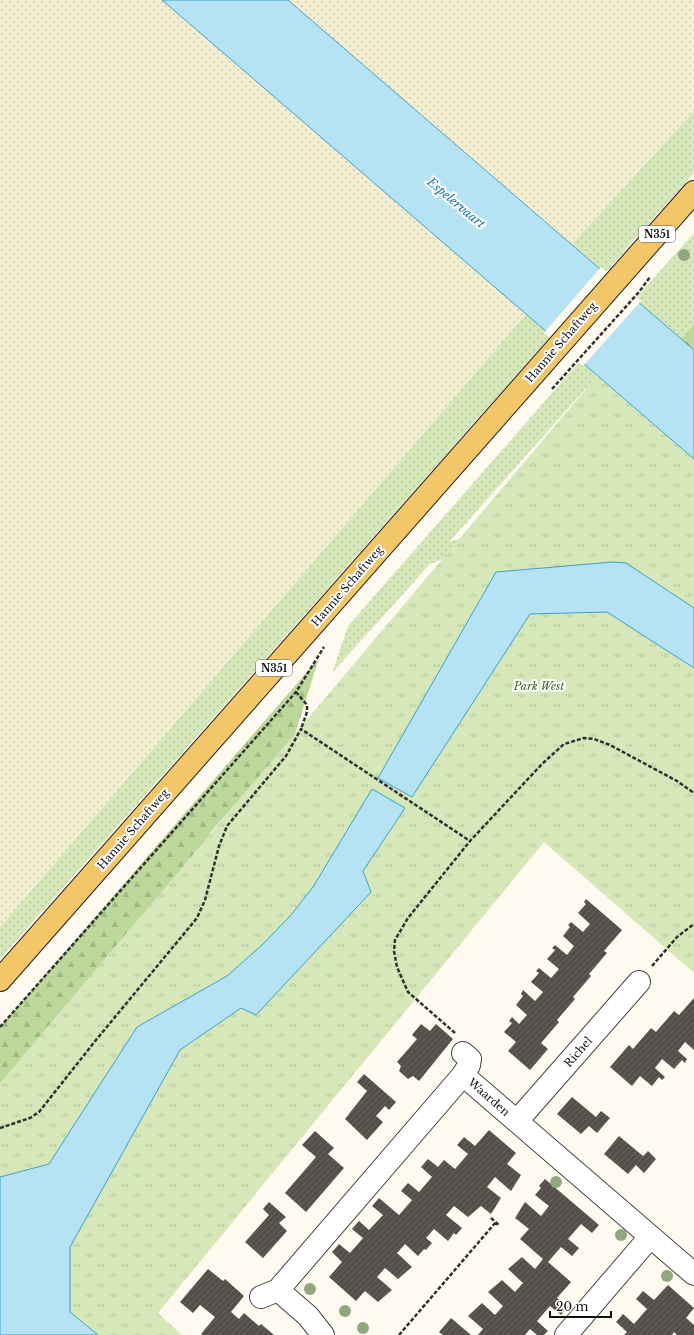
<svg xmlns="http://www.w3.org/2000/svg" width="694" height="1335" viewBox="0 0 694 1335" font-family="'Libre Baskerville',serif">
<defs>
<pattern id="farmland-dots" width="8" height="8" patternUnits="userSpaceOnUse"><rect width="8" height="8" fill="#f4eed0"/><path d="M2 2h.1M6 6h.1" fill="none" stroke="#d0cbb1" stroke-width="1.8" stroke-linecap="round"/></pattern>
<pattern id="grass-dots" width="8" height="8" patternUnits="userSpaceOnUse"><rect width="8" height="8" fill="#d6e8ba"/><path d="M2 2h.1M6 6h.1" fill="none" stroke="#b6c69f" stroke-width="1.8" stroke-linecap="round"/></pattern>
<pattern id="forest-firs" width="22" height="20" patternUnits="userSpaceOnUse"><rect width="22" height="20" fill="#bcd89a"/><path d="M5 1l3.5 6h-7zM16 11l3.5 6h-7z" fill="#a0b884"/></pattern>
<pattern id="park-tufts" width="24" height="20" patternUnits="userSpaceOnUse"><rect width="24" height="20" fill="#d6e8ba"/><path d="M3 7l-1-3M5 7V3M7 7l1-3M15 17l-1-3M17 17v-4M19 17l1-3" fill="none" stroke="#b6c69f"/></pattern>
<pattern id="building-hatch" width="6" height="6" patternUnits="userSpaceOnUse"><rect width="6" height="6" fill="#564e4b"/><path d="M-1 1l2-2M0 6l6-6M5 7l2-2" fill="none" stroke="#696361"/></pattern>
</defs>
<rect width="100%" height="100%" fill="#fffaf0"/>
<path fill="url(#farmland-dots)" d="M0,0h162l364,314 -526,613z
M288,0h406v111l-122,133z"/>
<path fill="url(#grass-dots)" d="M694,111v62l-89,100 -33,-29z
M694,233v91l-13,15 -46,-40z
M526,314l25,22 -551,623v-32z
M580,361l17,15 -148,166 201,-62 -220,84 -98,109 16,-47z"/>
<path fill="url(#forest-firs)" d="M694,324v26l-13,-11z
M319,658l-25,79 -84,96 -13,59 -197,232v-97z"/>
<path fill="url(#park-tufts)" d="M597,376l97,83v514l-150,-131 -386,471 24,22h-182v-252z"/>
<path fill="#b6e3f4" stroke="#3f9fc9" d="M162,0h126l406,350v109z
M613,562l13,1 68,45v60l-87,-56 -77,2 -118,183 -34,-19 118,-206z
M372,789l33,19 -42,63 8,21 -115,123 -15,-7 -61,42 -110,197v65l28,23h-98v-158l49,-13 88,-137 90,-51 35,-31 29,-30 22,-28z"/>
<path fill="#fffaf0" d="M601,267l40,34 -58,65 -39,-33z"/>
<path fill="url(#building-hatch)" d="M586,899l36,31 -18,21 3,2 -18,21 2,2 -18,21 2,2 -18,21 2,2 -18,21 7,6 -18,21 -22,-19 8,-9 -12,-10 8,-9 -3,-2 3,-4 7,7 8,-9 -11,-10 7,-9 -2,-2 2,-4 12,11 8,-9 -12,-10 8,-9 -3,-2 3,-3 12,10 8,-9 -12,-10 8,-9 -3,-2 3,-3 12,10 7,-9 -11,-10 7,-9 -2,-2 3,-3 12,10 7,-8 -12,-11 8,-9 -2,-2z
M694,998v52l-9,-8 -7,9 9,8 -2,4 -3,-3 -8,9 -12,-10 -7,9 10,9 -3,3 -3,-3 -7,9 -12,-10 -8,10 -22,-19 19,-22 4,4 18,-21 5,4 18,-21 5,4z
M421,1024l9,7 6,-7 17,15 -34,42 -6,-5 -5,3 -9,-8 2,-5 -4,-4 20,-23 -5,-4z
M364,1074l32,28 -7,8 -4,-4 -9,10 7,6 -16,18 -22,-21 22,-28 -10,-9z
M572,1097l24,20 5,-6 9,7 -13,15 -8,-7 -8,8 -24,-20z
M489,1130l27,23 -9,11 14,11 -10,16 -16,-14 -8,10 14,11 -10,16 -10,-8 -13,11 -14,-11 -8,9 16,13 -6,7 -2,-2 -6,8 -14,-12 -8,9 6,5 -6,7 -2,-1 -6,7 -13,-12 -8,9 15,14 -14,12 -13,-11 -8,9 15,13 -14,12 -13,-11 -9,10 -27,-24 13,-15 -10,-10 7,-8 11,9 13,-15 -11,-9 7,-8 10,9 14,-15 -11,-9 7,-8 20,17 13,-15 -11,-9 7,-8 11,9 13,-15 -11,-10 7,-8 10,8 6,-7 11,9 13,-15 -11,-9 7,-8 11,9z
M315,1131l19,17 -6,6 16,14 -38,44 -21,-19 31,-36 -14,-12z
M619,1136l24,20 5,-5 8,8 -12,14 -8,-8 -8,9 -24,-20z
M545,1179l54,46 -7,8 -11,-9 -13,15 11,9 -7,8 -11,-9 -13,15 23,20 -14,16 11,9 -7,8 -11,-9 -13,15 11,10 -4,4h-7l-7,-6 -5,6h-47l5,-6 -15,-13 14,-13 13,12 8,-9 -15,-14 14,-12 13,12 8,-9 -15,-14 14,-12 13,12 8,-10 -23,-20 9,-10 -14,-11 10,-16 16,14 8,-10 -14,-11 6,-7 -2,-2z
M269,1202l17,15 -7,6 8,8 -24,27 -18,-16 24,-27 -6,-6z
M208,1269l15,12 2,-2 19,17 -13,16 8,7 5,-6 15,13 2,-2 13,11h-71l-2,-1 14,-17 -15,-12 -7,8 -13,-11z
M668,1285l26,23 -8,10 8,7v10h-17l-3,-3 -2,3h-48l3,-3 -11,-10 7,-8 11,10 13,-15 -11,-10 7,-8 11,9z
M451,1318l20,17h-28l-4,-3z"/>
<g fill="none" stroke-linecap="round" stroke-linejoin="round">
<g stroke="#414141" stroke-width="24">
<path id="minor" d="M463,1075l231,199
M517,1121l122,-139
M278,1290l30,26 15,19
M261,1297l17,-7 185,-215 6,-10 1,-6 -7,-6
M566,1335l84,-98"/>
</g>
<g stroke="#1f1f1f" stroke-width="24">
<path id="major" d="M0,980l694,-788"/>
</g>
<path stroke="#303030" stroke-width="2.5" stroke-dasharray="4 2" stroke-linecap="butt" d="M552,389l87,-97 11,-15
M296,692l11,13v7l-6,17
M652,966l25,-29 17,-13
M0,1027l296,-335 28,-45
M455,1033l-47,-41 -11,-25 -3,-16 1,-11 13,-22 62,-77 72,-77 22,-20 20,-6 10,1 16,6 67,36 17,12
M0,1128l30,-10 9,-6 57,-72 101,-122 8,-18 14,-54 8,-20 59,-70 15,-27 169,112
M491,1218l9,8
M399,1335l97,-113"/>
<use href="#minor" stroke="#fff" stroke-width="22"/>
<use href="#major" stroke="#f4c66a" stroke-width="22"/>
</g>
<g fill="#8fa87e">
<circle cx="684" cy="255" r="6"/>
<circle cx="556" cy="1182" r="6"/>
<circle cx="621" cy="1235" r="6"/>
<circle cx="667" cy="1276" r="6"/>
<circle cx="310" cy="1289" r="6"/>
<circle cx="345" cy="1311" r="6"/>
<circle cx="363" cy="1328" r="6"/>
</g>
<g text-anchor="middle" stroke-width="4" stroke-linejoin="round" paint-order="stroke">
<g fill="#fff" stroke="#565656" stroke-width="1">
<rect x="639" y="226" width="36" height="16" rx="3"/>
<rect x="256" y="660" width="36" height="16" rx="3"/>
</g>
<g font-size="10" font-weight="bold" fill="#0e0e0e">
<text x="657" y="238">N351</text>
<text x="274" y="672">N351</text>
</g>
<g font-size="11" fill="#0e0e0e" stroke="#fff">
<text transform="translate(561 342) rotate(-49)" y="4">Hannie Schaftweg</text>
<text transform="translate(347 586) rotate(-49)" y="4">Hannie Schaftweg</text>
<text transform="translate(133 829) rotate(-49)" y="4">Hannie Schaftweg</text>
<text transform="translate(578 1052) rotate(-49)" y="4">Richel</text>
<text transform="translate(489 1097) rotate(41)" y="4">Waarden</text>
</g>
<g font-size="11" font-style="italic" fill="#346420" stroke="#fff">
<text x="539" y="690">Park West</text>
</g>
<g font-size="12" font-style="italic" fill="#1b709d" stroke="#fff">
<text transform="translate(456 203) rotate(40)" y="4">Espelervaart</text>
</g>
</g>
<path d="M550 1311v6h61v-6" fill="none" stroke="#0e0e0e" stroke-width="2"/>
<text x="556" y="1311" font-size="12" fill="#0e0e0e" stroke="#ffffff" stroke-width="3" paint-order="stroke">20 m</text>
</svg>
